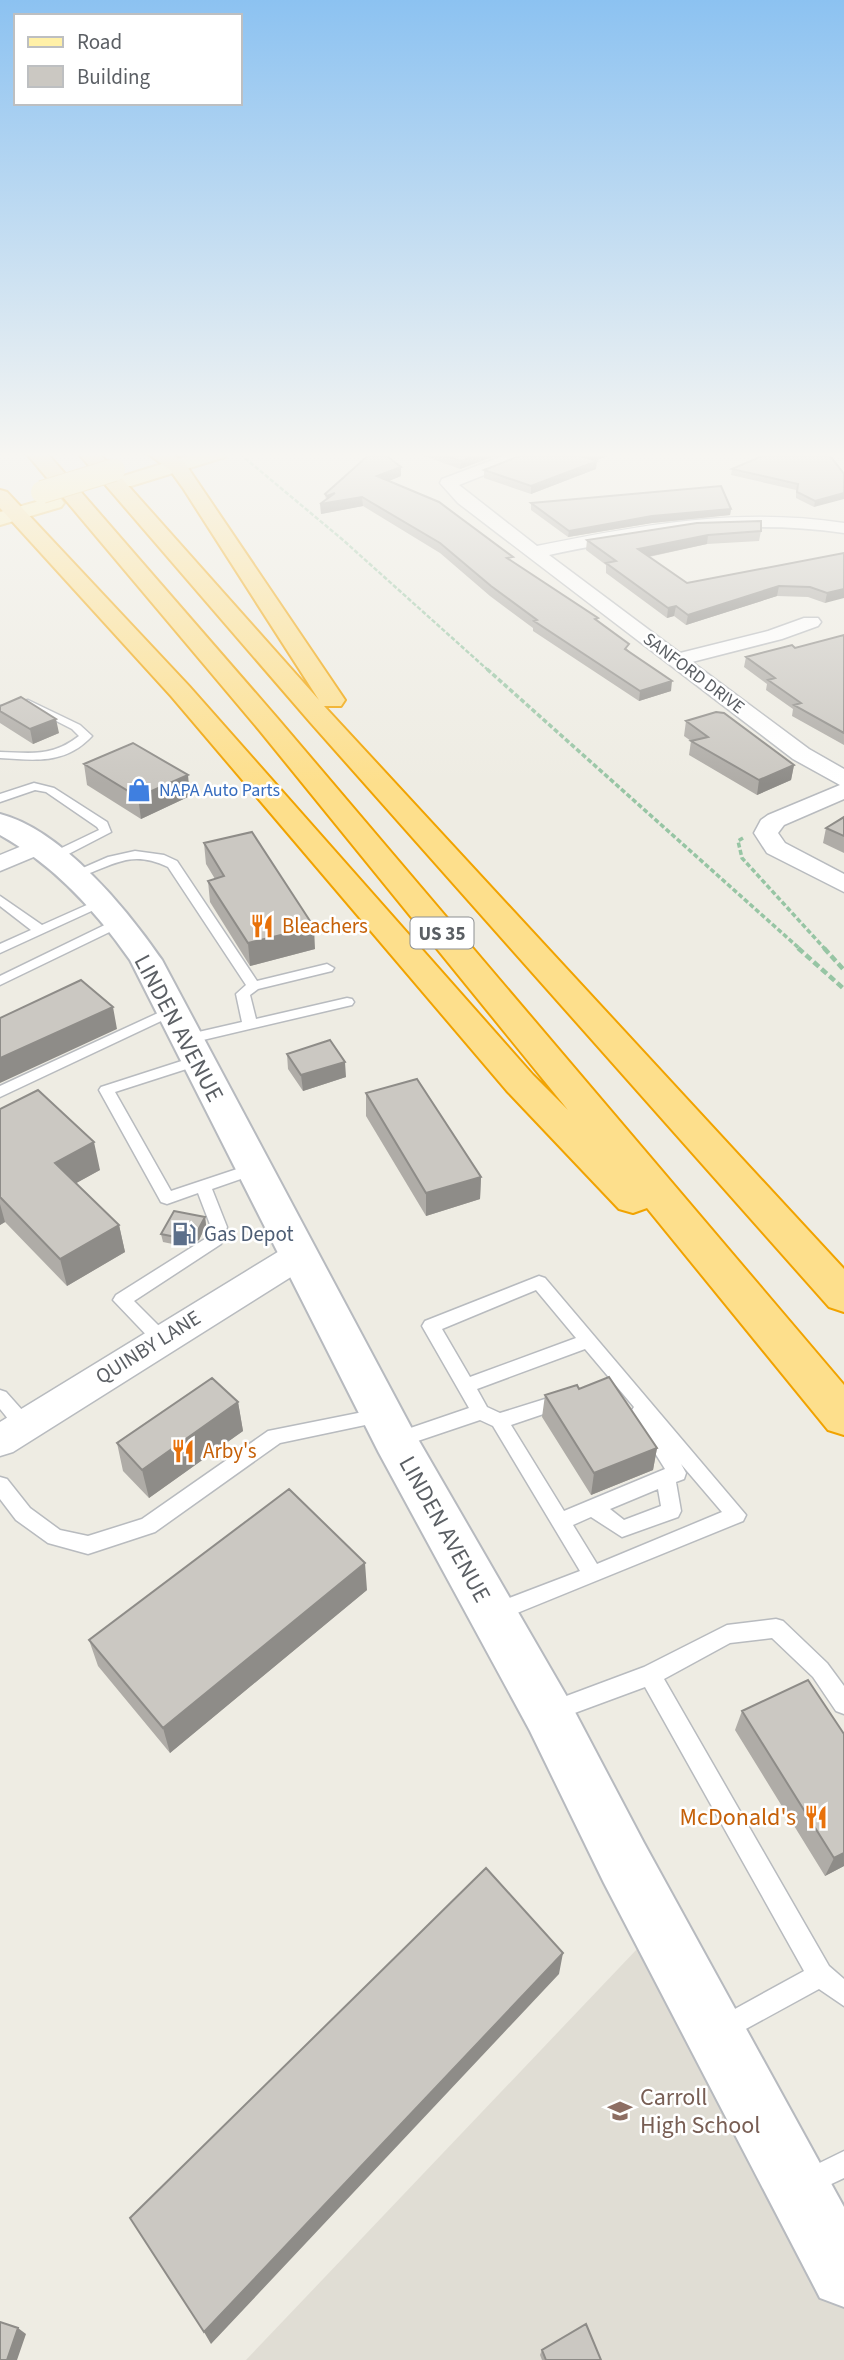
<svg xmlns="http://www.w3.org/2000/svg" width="844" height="2360" viewBox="0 0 844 2360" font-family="'Source Sans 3',sans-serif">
<rect width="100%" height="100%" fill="#eeece3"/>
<path fill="#e0ddd4" d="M658,1927l186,347v86h-598z"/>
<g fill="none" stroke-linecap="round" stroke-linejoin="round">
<g stroke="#b8bbbf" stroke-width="3">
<path id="service" d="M28,700l52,25 12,11c-27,29 -57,24 -92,22v-6c32,1 52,5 79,-16l-7,-7 -45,-23 -27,6v-6z
M34,783l20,5 53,34 4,10 -54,28h-8v-6l50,-24 -2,-3 -51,-35 -11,-2 -35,12v-8z
M135,851l29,4 13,6 80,120 70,-17 7,4 -2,3 -74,18 -8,6 6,24 91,-21 5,1 2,3 -2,3 -166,39 -5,-2 -2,-3 2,-3 61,-14 -6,-28 10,-9 -78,-118c-39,-19 -56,0 -93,11l-6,-4 39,-17z
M0,896l42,29 56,-25h10l1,3 -109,50v-9l31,-14 -31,-24z
M119,918l5,1v6l-124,60v-9z
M171,1007l5,1 2,3 -2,3 -176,83v-11z
M197,1056l7,5 -2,3 -87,28 56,99 81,-27 8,5 -2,4 -46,16 15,38 -6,17 -87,57 33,33 3,5 -3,5 -6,2 -6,-2 -42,-44 3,-5 92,-58 3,-10 -13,-34 -31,11 -6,-2 -62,-112 2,-3z
M539,1276l6,2 201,237 -3,6 -248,101 -7,-2 -3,-7 3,-7 92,-35 -87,-145 -13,-6 -83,28 -7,-3 -2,-5 2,-5 79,-27 -47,-82 3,-5zM536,1290l40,48 -106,39 -28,-48zM585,1349l49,58 -4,6 35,56 -101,42 -53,-86 56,-19 3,-5 -3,-5 -6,-2 -61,19 -13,-6 -10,-18zM681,1464l41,48 -125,52 -24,-39 18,-8 31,20 56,-20 3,-6 -5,-29 8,-3 2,-6zM658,1489l3,17 -37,14 -14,-11z
M0,1390l6,2 25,28 3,5 -3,5c-14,5 -22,-11 -31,-21z
M383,1408l6,2 3,5 -3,5 -109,23 -125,89 -67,22 -40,-11 -32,-23 -16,-21v-22l7,2 23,29 30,22 28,6 54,-17 126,-88z
M776,1619l7,2 44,42 17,23v28l-8,-3 -23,-34 -41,-39 -42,5 -66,36 165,287 15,13v27l-25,-17 -97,53 -9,-3 -3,-9 3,-9 91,-50 -159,-284 -92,34 -8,-3 -3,-7 3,-7 99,-37 83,-42z
M844,2151v27l-38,18 -9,-4 -4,-9 4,-9z"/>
</g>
<g stroke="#b8bbbf" stroke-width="3">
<path id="minor" d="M511,453h23l-2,3 -73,29 78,61c105,-21 200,-39 307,-23v10c-103,-15 -194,1 -295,22l131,98 88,-22 36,-13h14l3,4 -3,4 -36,13 -90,23 117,87 35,20v30l-60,26 -6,8 7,10 59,31v18l-77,-39 -13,-20 7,-13 7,-5 72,-30 -47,-26 -335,-256 -18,-20 2,-4z
M39,839l9,2 3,5 -3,5 -48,20v-16z
M298,1244l12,3 5,9 -5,9 -297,187 -13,4v-34l286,-175z"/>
</g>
<g stroke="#b7babf" stroke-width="4">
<path id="secondary" d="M0,814c62,16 127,95 162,146l249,467 155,268 78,148 200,364v100l-24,-9 -216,-415 -74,-152 -151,-278 -249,-493c-35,-50 -76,-95 -130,-125z"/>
</g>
<g stroke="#f1c559" stroke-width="4">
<path id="primary" d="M197,453h31l-3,4 -94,29h-14l-3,-4 3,-4z
M54,497l7,2 3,4 -3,4 -61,18v-13z"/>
</g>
<g stroke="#f1a301" stroke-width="4">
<path id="motorway" d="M26,453h21l231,266 566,666v50l-16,-5 -181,-222 -14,5 -14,-4 -112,-118 -336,-395 -171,-188v-18l7,2 182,194 344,389 35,35 -308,-379z
M78,453h21l220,247 -136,-212 -13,-18 -23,-17h24l13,9 161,238 -4,6h-17l520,563v43l-15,-5 -519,-585z"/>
</g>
<path stroke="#97c5a4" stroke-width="2.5" stroke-dasharray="4.5 2" stroke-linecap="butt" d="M240,454l103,86 146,131"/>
<path stroke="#97c5a4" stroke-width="3.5" stroke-dasharray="5 2.5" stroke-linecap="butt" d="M487,669l313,280
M743,838l-5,3 4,17 83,91"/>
<path stroke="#97c5a4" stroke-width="4.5" stroke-dasharray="7 3.5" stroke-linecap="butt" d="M798,948l46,41
M824,948l20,22"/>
<use href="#service" fill="#fff" fill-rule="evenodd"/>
<use href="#minor" fill="#fff" fill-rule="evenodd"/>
<use href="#secondary" fill="#fff" fill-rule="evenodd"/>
<use href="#primary" fill="#fff0a7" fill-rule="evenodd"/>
<use href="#motorway" fill="#fddf8c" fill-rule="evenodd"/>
<g stroke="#f1c559" stroke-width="24" stroke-linecap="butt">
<path id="primary-bridge" d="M42,492l72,-22"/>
</g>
<use href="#primary-bridge" stroke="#fff0a7" stroke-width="22"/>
</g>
<path fill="#afaca7" d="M416,453h87l-43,16z
M527,453h88l-20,8 1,8 -65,25 -47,-16v-8z
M769,453h67l-5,3 -17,51 -18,-9v-8l-65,-15 1,-6z
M401,467v9l-13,5 125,81 85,59 73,70 -32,10 -106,-70v-3l-43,-32 -50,-43 -77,-47 -42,8 5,-14 -1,-6z
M531,503l200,6 -1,6 -78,8 -84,14 -37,-27z
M761,531l-2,10 -52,3 -58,13 38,26 157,-30 -19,50 -17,-6 -31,-1 -91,29 -12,-9 -7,2 -61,-45v-8l-20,-15 1,-10z
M844,635v110l-52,-29 1,-7 -27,-19 1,-6 -23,-17 2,-10 49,-9z
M0,706l59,27 -26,11 -33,-21z
M686,721l108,44 -3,15 -34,15 -68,-40 2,-14 -7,-5z
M84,764l106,32 -49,23 -54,-34z
M844,817v36l-21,-10 3,-15z
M204,843l111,106 -65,17 -40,-64 -2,-21 7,-2 -9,-15z
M287,1054l59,23 -43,14 -15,-22z
M366,1093l115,84 -1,22 -54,17 -60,-100z
M0,1109l100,61 -24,13 43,42 6,27 -58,34 -62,-64 -5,3z
M205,1217l1,8 -7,15 -12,7 -24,-5 -2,-8z
M579,1389l78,59 -4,22 -62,25 -49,-78 3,-22z
M238,1402l5,29 -94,67 -26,-27 -6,-28z
M367,1590l-197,163 -72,-87 -9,-26z
M742,1711l102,23v132l-19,10 -90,-146z
M542,2350l59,10h-59l-2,-5z"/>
<path fill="#8e8c88" d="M483,453h20l-43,16 1,-8z
M595,453h20l-31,12v-8z
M597,461l-1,8 -65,25v-8z
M401,467v9l-24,10v-10z
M335,493l27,4 1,9 -42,8 -1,-10 7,-1v-7z
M844,493v6l-30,8 1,-6z
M731,509l-1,6 -78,8 -84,14 1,-6 83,-15z
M708,535l-1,9 -70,15 1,-10z
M779,586l-2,10 -91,29 2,-10z
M844,589v9l-19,5 2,-10z
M676,606l-2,10 -7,2 1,-10z
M672,681l-1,10 -32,10 1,-10z
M56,719l3,14 -26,11 -3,-15z
M794,765l-3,15 -34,15 2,-15z
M188,775l2,21 -49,23 -3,-22z
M314,927l1,22 -65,17 -2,-23z
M113,1007l4,22 -117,54v-25z
M345,1062l1,15 -43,14 -2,-16z
M94,1142l6,28 -38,21 -7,-28z
M481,1177l-1,22 -54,17v-23z
M0,1204l5,18 -5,3z
M205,1217l1,8 -7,15 -12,7 -2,-8z
M119,1225l6,27 -58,34 -7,-27z
M238,1402l5,29 -94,67 -7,-28z
M657,1448l-4,22 -62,25 3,-22z
M365,1563l2,27 -197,163 -7,-25z
M844,1853v13l-19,10 9,-18z
M563,1953l-4,21 -348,370 -7,-12z
M18,2328l8,6 -9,26h-10z"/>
<path fill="#cbc8c2" stroke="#8e8c88" stroke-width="2" d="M371,453h12l18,14 -24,9 62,26 74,55 -6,1 91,60 -3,1 34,25 -4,5 47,32 -32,10 -106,-70 3,-1 -46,-34 -51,-43 -78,-46 -42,7 15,-11 -8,3 -2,-2z
M437,453h46l-22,8z
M527,453h68l-11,4 13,4 -66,25 -47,-16z
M769,453h59l16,21v19l-29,8 -18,-9 1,-8 -66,-15z
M721,486l10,23 -79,7 -83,15 -38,-28z
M761,521v10l-53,4 -70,14 49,34 157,-30v36l-17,4 -17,-6 -31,-1 -91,29 -12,-9 -8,2 -62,-45 10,-2 -29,-21 110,-17z
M844,635v98l-50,-28 7,-2 -33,-23 7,-2 -29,-21 46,-12 3,3z
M21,697l35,22 -26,10 -30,-18v-5z
M716,712l8,1 70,52 -35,15 -68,-39 17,-4 -22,-16z
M133,743l55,32 -50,22 -54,-33z
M844,817v19l-18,-8z
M252,832l62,95 -66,16 -40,-62 16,-5 -20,-33z
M81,980l32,27 -113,51v-40z
M330,1040l15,22 -44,13 -14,-21z
M417,1079l64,98 -55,16 -60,-100z
M38,1090l56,52 -39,21 64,62 -59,34 -60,-62v-88z
M174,1211l31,6 -8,15 -12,7 -24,-5z
M609,1377l48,71 -63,25 -49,-78 32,-10 2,4z
M212,1378l26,24 -96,68 -25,-27z
M289,1489l76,74 -202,165 -74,-88z
M808,1680l36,54v119l-10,5 -92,-147z
M486,1868l77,85 -359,379 -74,-114z
M0,2322l18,6 -11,32h-7z
M586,2324l15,36h-55l-4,-10z"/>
<linearGradient id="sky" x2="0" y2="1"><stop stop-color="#8cc2f1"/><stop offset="0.58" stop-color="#f7f6f2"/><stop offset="1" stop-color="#f7f6f2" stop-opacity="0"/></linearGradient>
<rect width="844" height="784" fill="url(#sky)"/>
<defs>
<g id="shop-bare" transform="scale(1.89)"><path d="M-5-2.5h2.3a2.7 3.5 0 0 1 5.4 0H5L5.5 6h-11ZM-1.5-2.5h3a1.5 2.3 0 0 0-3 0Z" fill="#3f7fe0" stroke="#fff" stroke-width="2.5" paint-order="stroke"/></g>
<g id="restaurant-bare" transform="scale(1.89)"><path d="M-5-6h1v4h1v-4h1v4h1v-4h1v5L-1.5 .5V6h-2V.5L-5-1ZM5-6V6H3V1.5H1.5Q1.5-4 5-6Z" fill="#e8710a" stroke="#fff" stroke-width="2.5" paint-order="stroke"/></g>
<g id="fuel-bare" transform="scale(1.89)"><path d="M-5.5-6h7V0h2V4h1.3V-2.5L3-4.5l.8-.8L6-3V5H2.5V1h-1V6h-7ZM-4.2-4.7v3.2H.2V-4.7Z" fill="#5c6f8a" stroke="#fff" stroke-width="2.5" paint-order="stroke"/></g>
<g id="school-bare" transform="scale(1.89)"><path d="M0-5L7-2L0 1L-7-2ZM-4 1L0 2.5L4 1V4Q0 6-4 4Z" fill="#8d6e63" stroke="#fff" stroke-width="2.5" paint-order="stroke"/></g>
</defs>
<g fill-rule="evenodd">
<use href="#shop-bare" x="139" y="790"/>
<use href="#restaurant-bare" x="262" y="926"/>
<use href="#fuel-bare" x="184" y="1234"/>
<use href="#restaurant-bare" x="183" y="1451"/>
<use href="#restaurant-bare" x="816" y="1817"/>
<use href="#school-bare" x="620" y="2111"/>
</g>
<g text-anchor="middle" stroke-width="5" stroke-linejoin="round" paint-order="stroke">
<g font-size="18" fill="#5b5f64" stroke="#fff">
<text transform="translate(694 673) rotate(37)" y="6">SANFORD DRIVE</text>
</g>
<g font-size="18" fill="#366cbe" stroke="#fff" text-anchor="start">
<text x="159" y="796">NAPA Auto Parts</text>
</g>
<rect fill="#fff" stroke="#8c8f92" stroke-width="2" x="410.5" y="917.5" width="63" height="31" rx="5"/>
<g font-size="19" font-weight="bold" fill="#5b5f64">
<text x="442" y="940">US 35</text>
</g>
<g font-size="21" fill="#c56008" stroke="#fff" text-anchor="start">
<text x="282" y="933">Bleachers</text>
<text x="203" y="1458">Arby's</text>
</g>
<g font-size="21" fill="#4e5e75" stroke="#fff" text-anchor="start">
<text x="204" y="1241">Gas Depot</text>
</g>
<g font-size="21" fill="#5b5f64" stroke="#fff">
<text transform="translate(148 1347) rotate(-32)" y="7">QUINBY LANE</text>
</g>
<g font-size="24" fill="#5b5f64" stroke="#fff">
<text transform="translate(179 1028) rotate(62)" y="8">LINDEN AVENUE</text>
<text transform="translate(445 1529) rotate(61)" y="8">LINDEN AVENUE</text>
</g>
<g font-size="24" fill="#c56008" stroke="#fff" text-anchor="end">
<text x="796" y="1825">McDonald's</text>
</g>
<g font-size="24" fill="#785e54" stroke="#fff" text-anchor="start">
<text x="640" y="2105">Carroll<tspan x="640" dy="28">High School</tspan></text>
</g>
</g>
<rect x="14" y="14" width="228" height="91" fill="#ffffff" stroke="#bdbfc1" stroke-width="2"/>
<rect x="28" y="37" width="35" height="10" fill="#fff0a7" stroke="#bdbfc1" stroke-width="2"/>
<text x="77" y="49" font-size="21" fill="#5b5f64">Road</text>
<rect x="28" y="66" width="35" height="21" fill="#cbc8c2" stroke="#bdbfc1" stroke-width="2"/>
<text x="77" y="84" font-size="21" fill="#5b5f64">Building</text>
</svg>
